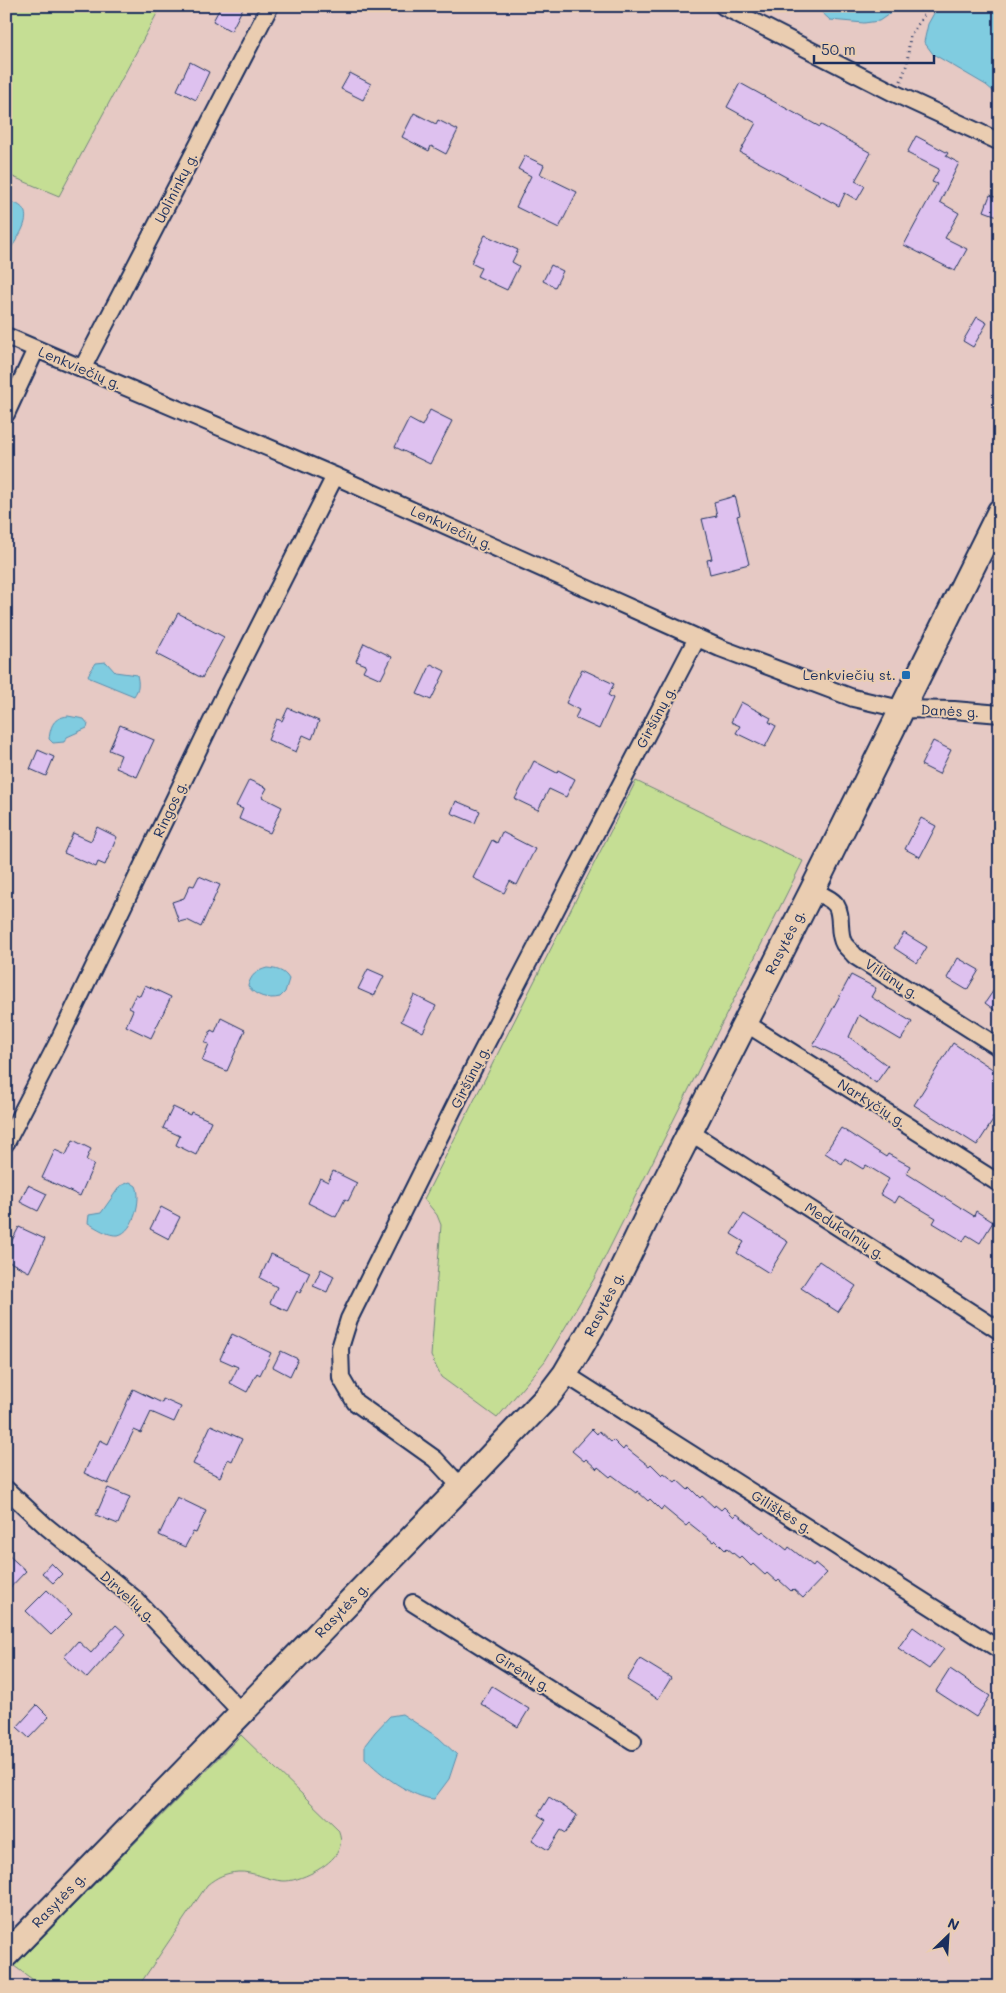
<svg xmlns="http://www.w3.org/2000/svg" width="1006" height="1993" viewBox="0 0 1006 1993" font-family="Mali,sans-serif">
<rect width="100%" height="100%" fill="#e6c9c4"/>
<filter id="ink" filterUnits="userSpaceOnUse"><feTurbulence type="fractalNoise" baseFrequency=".02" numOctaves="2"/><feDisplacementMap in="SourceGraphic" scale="10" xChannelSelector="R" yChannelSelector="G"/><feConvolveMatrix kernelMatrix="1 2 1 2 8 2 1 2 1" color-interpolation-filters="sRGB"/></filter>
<g filter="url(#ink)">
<path fill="#c5de94" stroke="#708679" d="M6,6h155l-102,190 -53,-22z
M636,781l167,80 -209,418 -49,82 -48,57 -56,-41 -10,-21 10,-131 -4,-10 -13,-16z
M241,1735l97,94c3,7 4,14 0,22 -7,15 -39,31 -55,30 -15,-1 -31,-10 -45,-9 -13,1 -21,5 -31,13l-69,102h-95l-29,-21z"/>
<path fill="#80cce0" stroke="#588dac" d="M815,6h86l-22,15 -15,2 -34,-3z
M938,6h62v91l-14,-12 -53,-31 -9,-12 4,-18z
M6,201c38,6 11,37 0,55z
M106,662l9,10 22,3c2,8 2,14 -3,21l-44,-18 -2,-3 8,-12z
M68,716l16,3 4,5 -1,4 -20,9 -3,5 -11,1 -4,-4c2,-14 4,-21 19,-23z
M267,968c9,1 17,2 22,11l-4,13 -5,5c-12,3 -25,-1 -32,-11 3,-11 8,-15 19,-18z
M130,1182l6,4c6,12 -2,46 -18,49 -10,1 -21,-7 -30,-12l1,-8 12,-2 19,-27z
M402,1714l37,24 18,17 -8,24 -15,20c-21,-1 -55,-25 -69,-41v-13l10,-13 15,-16z"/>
<path fill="#dec1ef" stroke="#1b2f5e" d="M221,6h23l-13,25 -18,-10z
M190,62l19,10 -13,28 -19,-10z
M350,73l21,11 -8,16 -22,-11z
M740,83l80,44 1,-2 50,28 -16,28 10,5 -8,14 -12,-7 -6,13 -99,-54 16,-29 -29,-16z
M414,113l22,11 2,-4 20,10 -12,24 -15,-8 -2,5 -27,-14z
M916,136l32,17 -2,3 13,7 -19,39 19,11 -14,25 22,11 -12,22 -51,-26 33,-61 -5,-2 7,-13 -32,-16z
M525,156l19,9 -4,9 37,18 -18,36 -43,-21 15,-31 -13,-7z
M990,195l10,4v18l-16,-6z
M485,235l33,15 -6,12 7,4 -12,24 -30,-14 4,-8 -10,-5z
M551,265l12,6 -8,16 -12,-6z
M977,317l10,6 -14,24 -10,-6z
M430,410l22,11 -22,43 -35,-17 14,-28 13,7z
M735,496l5,19 -3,1 12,48 -39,10 -3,-14 5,-1 -10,-40 15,-3 -3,-14z
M178,613l46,24 -22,41 -46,-24z
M364,643l28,14 -11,22 -18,-8 3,-6 -10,-4z
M431,664l14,7 -14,29 -14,-6z
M582,669l32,15 -6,11 5,3 -14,31 -24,-11 4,-8 -13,-7z
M741,702l30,16 -2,4 7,4 -11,21 -29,-14 4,-7 -9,-4z
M288,708l31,13 -7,18 -9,-4 -7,17 -28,-12 9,-21 5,2z
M120,725l34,15 -17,37 -21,-9 5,-13 -12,-5z
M933,741l18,9 -12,24 -18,-9z
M38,750l16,7 -8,19 -16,-7z
M534,761l23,12 1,-3 17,9 -9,18 -17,-8 -11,21 -23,-11z
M249,780l18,8 -5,9 20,10 -12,26 -31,-14 4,-10 -7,-3z
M456,801l24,10 -5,12 -24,-10z
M921,818l15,8 -16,31 -15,-8z
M97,827l20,10 -12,28 -7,-3 -2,5 -32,-14 9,-20 18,8z
M502,832l33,17 -18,36 -7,-4 -6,12 -31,-15 19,-38 5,3z
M199,876l21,9 -19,42 -14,-7 -8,2 -7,-20 12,-4 6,-13 4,1z
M904,933l23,14 -10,16 -23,-15z
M958,958l21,12 -12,20 -20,-12z
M368,969l16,7 -10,20 -16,-7z
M851,975l25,13 -5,9 41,25 -11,18 -42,-25 -10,22 39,29 -12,17 -31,-23 -32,-15z
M1000,981v33l-15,-11z
M145,985l26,12 -20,41 -25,-12 7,-16 -4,-2 7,-14 4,2z
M414,995l22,11 -13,26 -22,-11z
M221,1018l24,12 -18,41 -25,-10 7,-17 -4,-1 6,-13 4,2z
M953,1043l47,31v32l-8,12 2,1 -17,26 -63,-40z
M173,1107l17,8 1,-3 20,9 -15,34 -20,-10 4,-9 -17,-8z
M841,1128l45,29 2,-3 22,12 -4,7 68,43 2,-5 17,11 -13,21 -13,-8 -4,6 -30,-18 3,-5 -37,-22 -4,7 -15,-9 9,-15 -23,-14 -3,4 -18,-11 -3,6 -17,-11z
M73,1140l18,9 -5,11 8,4 -14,32 -38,-18 13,-28 11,5z
M333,1171l24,12 -9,18 -3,-2 -9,18 -28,-14 12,-25 8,4z
M28,1185l19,9 -9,17 -18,-9z
M161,1207l19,10 -11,22 -19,-10z
M744,1214l44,28 -19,31 -32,-20 7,-11 -13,-8z
M19,1227l26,12 -16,33 -23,-12v-8z
M271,1254l39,18 -10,21 -3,-2 -10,20 -17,-8 7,-16 -17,-9z
M819,1261l37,25 -18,26 -37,-24z
M321,1269l13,7 -7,16 -14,-6z
M232,1334l39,19 -11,22 -3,-2 -10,19 -17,-9 8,-16 -18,-8z
M281,1351l17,8 -8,17 -17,-9z
M133,1389l29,14 1,-4 18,8 -7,15 -23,-10 -10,21 -7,-3 -26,54 -24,-11 16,-33 8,4z
M211,1425l31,14 -10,22 -4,-2 -8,18 -27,-13z
M592,1429l5,5 2,-3 12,11 2,-2 10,10 2,-3 24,19 2,-2 11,11 2,-2 11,9 2,-2 11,10 2,-2 10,10 2,-2 12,11 1,-2 6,5 3,-3 10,10 3,-3 24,19 2,-2 24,19 2,-3 24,19 2,-3 12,10 -24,25 -10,-9 -2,2 -12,-11 -2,2 -10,-9 -2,2 -12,-11 -2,2 -10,-10 -2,2 -12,-10 -2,2 -10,-10 -2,2 -24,-19 -3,3 -23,-19 -2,3 -11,-11 -2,2 -11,-10 -1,2 -24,-18 -2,2 -12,-10 -1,2 -11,-10 -2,2 -12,-10z
M108,1488l22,9 -12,27 -22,-9z
M177,1497l29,14 -10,22 -3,-1 -8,15 -26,-12z
M6,1553l20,18 -20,21z
M51,1563l11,11 -9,9 -11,-10z
M47,1590l25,24 -21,21 -25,-24z
M116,1625l10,9 -39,44 -23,-21 14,-16 13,12z
M913,1627l31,22 -15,20 -31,-21z
M640,1659l31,19 -13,21 -31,-19z
M950,1669l40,27 -14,21 -40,-26z
M492,1686l37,23 -11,18 -37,-23z
M37,1705l12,12 -20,21 -12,-11z
M549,1797l28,18 -11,18 -5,-3 -13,20 -16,-10 14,-20 -8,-5z"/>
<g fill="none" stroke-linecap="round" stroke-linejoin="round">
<g stroke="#1b2f5e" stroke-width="20">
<path id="street" d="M723,6l173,88 104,48
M6,336l329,140 385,172 133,50 48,11 53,1 46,4
M82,369l188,-363
M6,414l30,-65
M812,891c7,3 19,7 24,14 7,11 1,27 8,39 3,4 8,8 11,12l145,92
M744,1022l256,162
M690,1132l310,199
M6,1143l51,-99 164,-342 114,-226
M565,1374l435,276
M461,1487l-26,-28 -80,-57 -14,-24 -1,-30 9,-29 125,-252 223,-429
M6,1489l41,38 88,72 107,114
M413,1603l220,138"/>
</g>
<g stroke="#1b2f5e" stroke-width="28">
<path id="secondary" d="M6,1955l462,-475 81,-85 16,-21 35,-60 50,-103 162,-320 188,-380"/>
</g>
<path stroke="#1b2f5e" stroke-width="3" stroke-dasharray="1 4" stroke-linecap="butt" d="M901,81l6,-17 3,-28 20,-30"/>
<use href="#street" stroke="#eacdb1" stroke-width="16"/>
<use href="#secondary" stroke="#eacdb1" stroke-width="24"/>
</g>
</g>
<rect fill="#1f6fb2" stroke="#eacdb1" stroke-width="2" x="901" y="670" width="10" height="10" rx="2.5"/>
<g text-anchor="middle" stroke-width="4" stroke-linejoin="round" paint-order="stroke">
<g font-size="14" fill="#1b2f5e" stroke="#eacdb1">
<text transform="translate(176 188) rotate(-63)" y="5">Uolininkų g.</text>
<text transform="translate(80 368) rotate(23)" y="5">Lenkviečių g.</text>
<text transform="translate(452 528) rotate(24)" y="5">Lenkviečių g.</text>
<text transform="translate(950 711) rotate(3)" y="5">Danės g.</text>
<text transform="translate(656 717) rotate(-62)" y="5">Giršūnų g.</text>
<text transform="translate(170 809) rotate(-65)" y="5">Ringos g.</text>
<text transform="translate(785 942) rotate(-63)" y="5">Rasytės g.</text>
<text transform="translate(892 979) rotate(33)" y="5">Viliūnų g.</text>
<text transform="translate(470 1077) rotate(-63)" y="5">Giršūnų g.</text>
<text transform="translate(872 1103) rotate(32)" y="5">Narkyčių g.</text>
<text transform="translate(845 1231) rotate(33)" y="5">Medukalnių g.</text>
<text transform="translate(604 1304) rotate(-63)" y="5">Rasytės g.</text>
<text transform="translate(782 1512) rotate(32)" y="5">Giliškės g.</text>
<text transform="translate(128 1597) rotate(42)" y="5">Dirvelių g.</text>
<text transform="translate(342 1610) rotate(-46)" y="5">Rasytės g.</text>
<text transform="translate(523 1672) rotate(32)" y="5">Girėnų g.</text>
<text transform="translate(59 1900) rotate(-46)" y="5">Rasytės g.</text>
</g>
<g font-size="14" fill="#1b2f5e" stroke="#eacdb1" text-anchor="end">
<text x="896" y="680">Lenkviečių st.</text>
</g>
</g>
<rect width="1006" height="1993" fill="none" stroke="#eacdb1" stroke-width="25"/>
<rect x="12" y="12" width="981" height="1968" fill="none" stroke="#1b2f5e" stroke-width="2" filter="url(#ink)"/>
<g transform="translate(948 1936) rotate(25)" stroke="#eacdb1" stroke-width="4" paint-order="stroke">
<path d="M0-4L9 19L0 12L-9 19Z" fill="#1b2f5e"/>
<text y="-8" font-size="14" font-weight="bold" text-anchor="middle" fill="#1b2f5e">N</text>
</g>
<path d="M814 55v8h120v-8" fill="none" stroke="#1b2f5e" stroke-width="2.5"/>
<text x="821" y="55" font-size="15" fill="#1b2f5e" stroke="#eacdb1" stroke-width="4" paint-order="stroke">50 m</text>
</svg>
